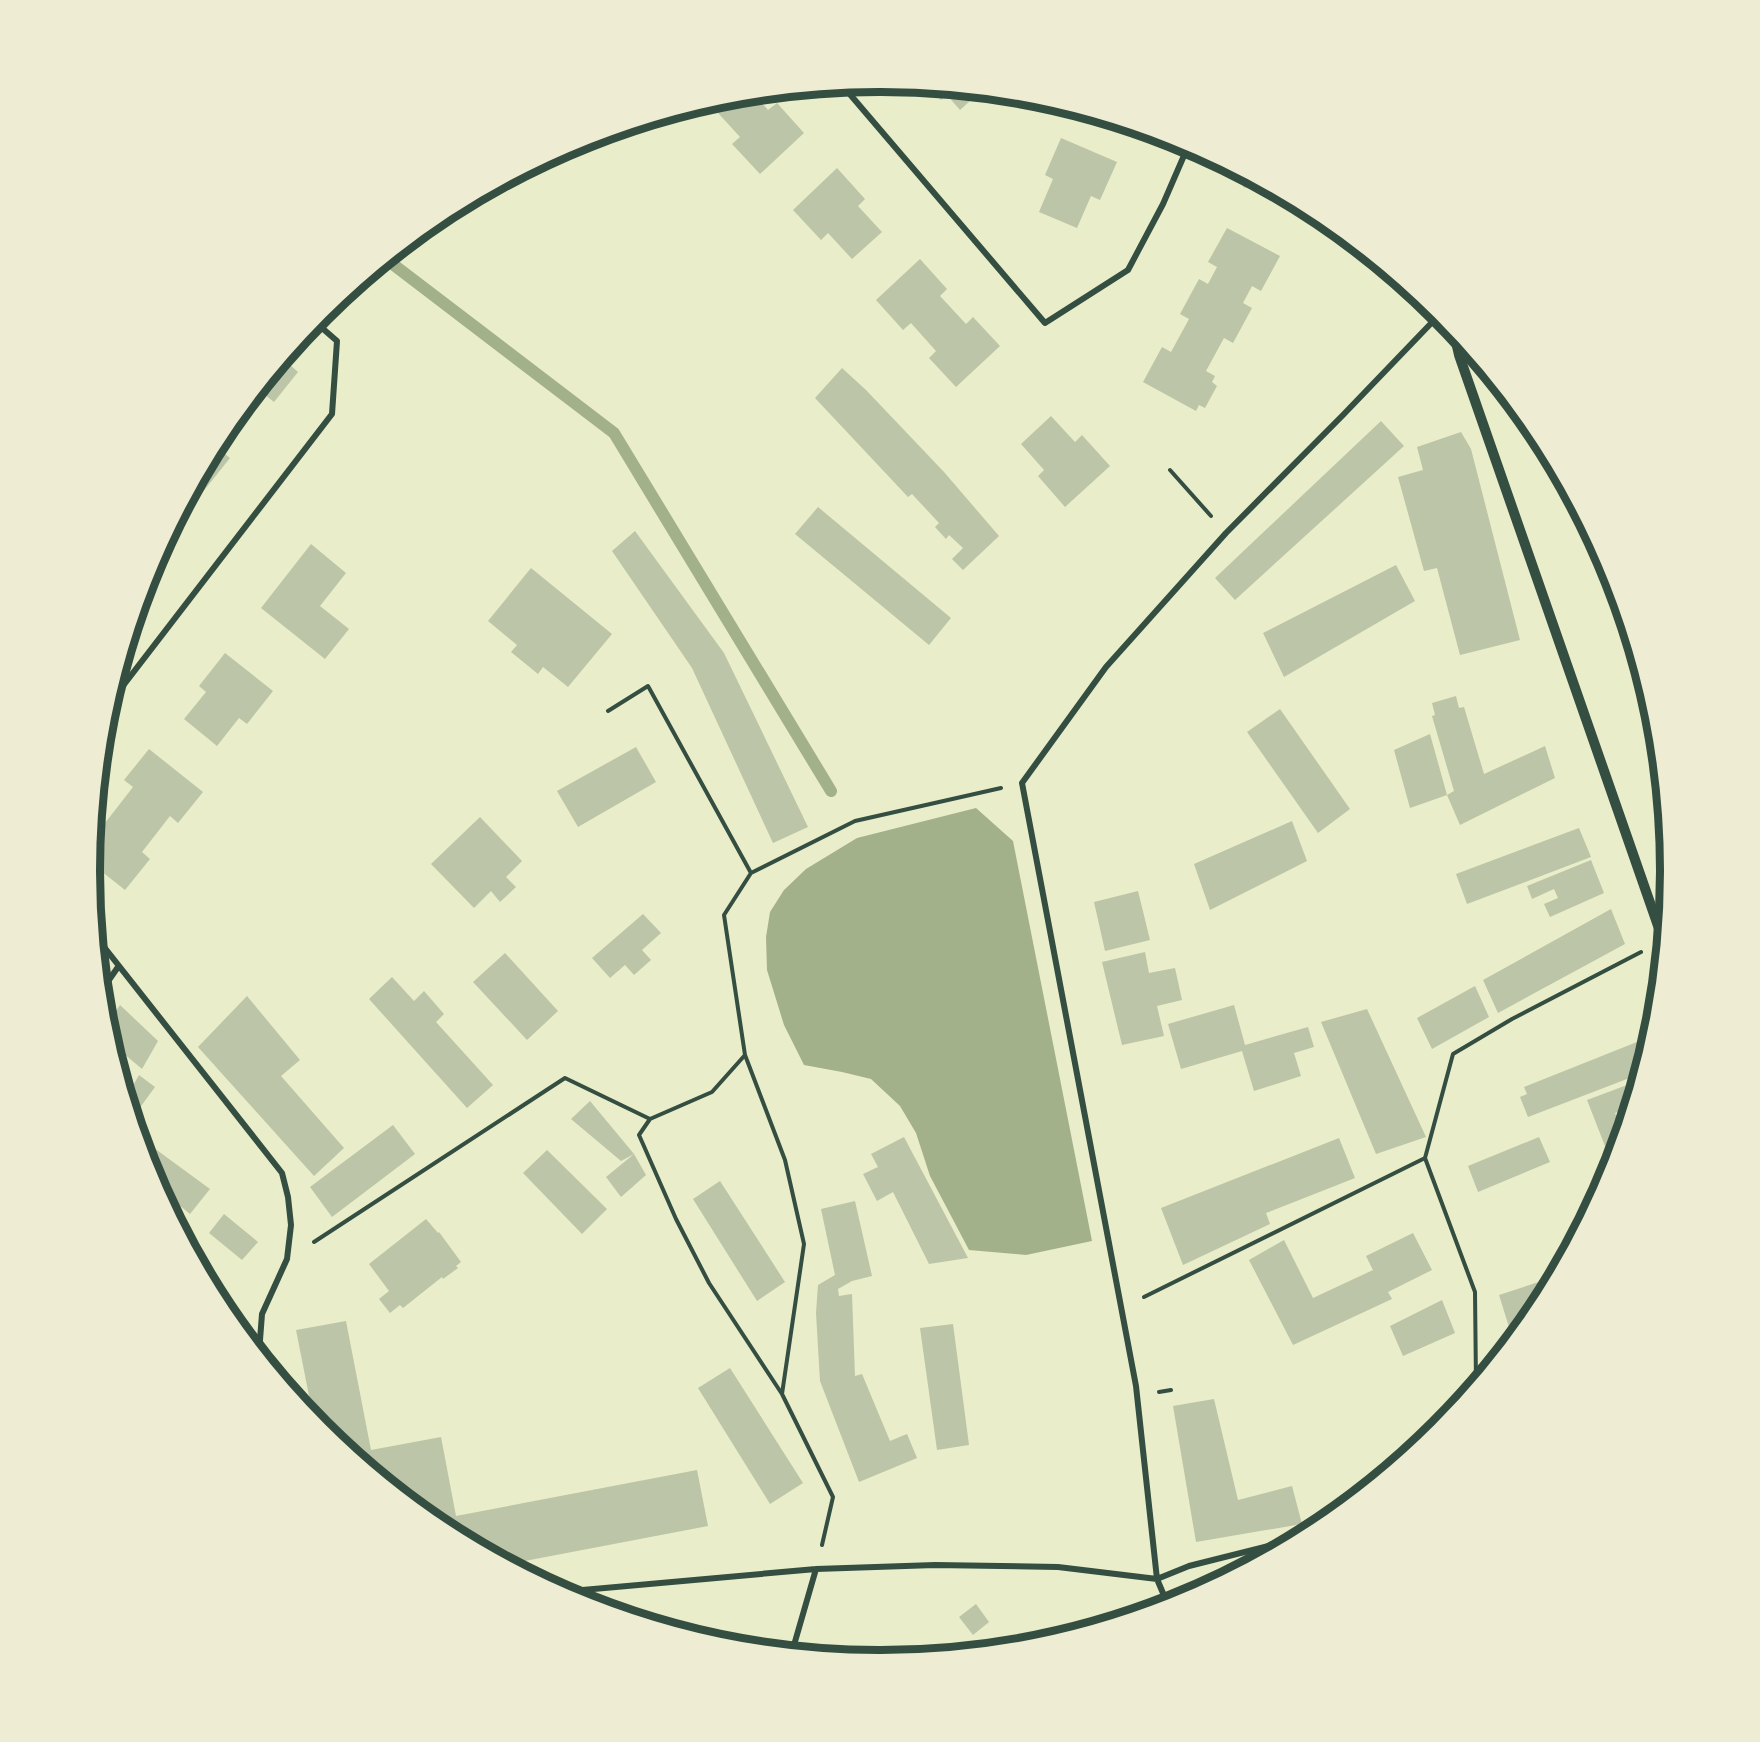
<svg xmlns="http://www.w3.org/2000/svg" width="1760" height="1742" viewBox="0 0 1760 1742" font-family="'IBM Plex Sans',sans-serif">
<rect width="100%" height="100%" fill="#e9edc9"/>
<path fill="#a3b18a" d="M976,808l37,33 79,400 -66,14 -57,-5 -39,-74 -14,-43 -16,-27 -29,-27 -29,-7 -38,-7 -20,-40 -17,-55 -1,-33 4,-25 14,-22 22,-21 51,-31z"/>
<g fill="none" stroke-linecap="round" stroke-linejoin="round">
<path stroke="#a3b18a" stroke-width="12" d="M386,259l228,174 217,358"/>
</g>
<path fill="#bcc5a7" d="M928,86l21,2 32,3 -21,19 -13,-15 -6,5z
M753,93l15,17 9,-7 27,30 -44,41 -28,-30 8,-7 -32,-35 18,-6z
M1061,138l56,24 -17,38 -9,-4 -14,32 -38,-16 14,-33 -8,-4z
M837,168l28,31 -7,7 24,26 -30,27 -24,-26 -7,7 -28,-30z
M1246,175l45,24v1l-48,-13z
M1227,228l53,28 -19,35 -9,-5 -9,17 9,5 -19,35 -9,-5 -18,33 9,5 -3,6 5,4 -12,22 -6,-3 -3,6 -53,-29 19,-35 9,5 18,-33 -9,-5 19,-35 9,5 9,-17 -9,-5z
M920,259l27,30 -7,7 26,28 7,-7 27,29 -44,41 -27,-29 7,-7 -25,-28 -8,7 -27,-30z
M288,353l6,4 -6,6 10,9 -24,30 -10,-8 -19,23 -5,-5z
M842,368l24,22 78,82 55,64 -36,34 -11,-11 11,-11 -14,-13 -3,4 -11,-12 4,-4 -27,-29 -4,3 -93,-99z
M1051,416l24,26 7,-7 28,31 -45,41 -27,-31 6,-6 -23,-26z
M1381,421l23,25 -169,154 -20,-22z
M1461,432l10,17 49,191 -60,15 -23,-87 -13,3 -26,-94 25,-7 -6,-23z
M215,446l15,12 -60,75h-1z
M818,507l133,111 -22,27 -134,-111z
M635,531l89,122 84,174 -35,16 -81,-175 -80,-117z
M311,544l35,29 -26,33 29,23 -24,30 -64,-51z
M1396,565l19,36 -131,76 -21,-44z
M531,568l81,66 -44,53 -25,-20 -5,7 -27,-22 6,-7 -29,-24z
M1617,593l11,36 -3,1 -14,-34z
M225,653l48,38 -26,33 -8,-6 -22,28 -33,-27 22,-27 -7,-6z
M1456,696l3,12 5,-1 20,67 61,-28 10,32 -95,47 -13,-30 7,-4 -22,-75 3,-1 -3,-12z
M1280,709l70,100 -32,24 -71,-101z
M1430,734l17,61 -37,13 -16,-58z
M636,747l20,35 -78,45 -21,-36z
M149,749l54,43 -25,31 -8,-7 -28,36 8,7 -25,31 -34,-27 4,-48 10,8 28,-36 -9,-7z
M480,817l42,44 -16,16 10,10 -16,15 -9,-11 -17,17 -43,-44z
M1292,821l15,40 -97,49 -16,-46z
M1579,828l12,29 -124,47 -11,-30z
M1591,860l13,33 -54,24 -6,-13 14,-6 -4,-9 -22,10 -5,-13z
M1138,891l12,49 -45,11 -11,-49z
M1611,909l14,35 -127,69 -15,-33z
M643,914l18,19 -19,17 9,10 -17,15 -9,-10 -15,13 -18,-20z
M1145,952l4,21 26,-5 7,32 -25,6 7,30 -42,9 -20,-83z
M505,953l53,58 -31,29 -54,-58z
M392,977l22,24 10,-10 20,23 -8,8 57,63 -26,23 -98,-109z
M1475,986l14,31 -57,32 -15,-31z
M247,996l53,64 -19,16 63,72 -30,28 -116,-129z
M120,1005l38,36 -16,28 -32,-27 -4,-16z
M1234,1005l11,40 63,-18 6,20 -20,6 7,23 -47,15 -12,-40 -61,18 -13,-45z
M1367,1009l59,128 -50,17 -55,-132z
M1652,1036l-12,38 -112,43 -8,-20 7,-3 -3,-7z
M139,1075l16,12 -19,26 -2,-1 -2,3 -5,-19z
M1627,1085l5,14 -2,8 -15,6 8,18 -3,9 -15,6 -18,-46z
M590,1101l44,53 -13,7 -50,-42z
M393,1125l22,29 -83,63 -22,-30z
M139,1137l71,52 -20,25 -32,-26 -8,-15z
M904,1137l64,121 -39,6 -36,-72 -16,9 -14,-27 15,-7 -7,-13z
M1539,1137l11,25 -72,30 -10,-26z
M1339,1138l16,40 -89,35 4,11 -87,41 -22,-57z
M547,1150l60,59 -25,25 -59,-61z
M634,1154l12,21 -25,22 -15,-20z
M1616,1154l-6,20 -4,7 -7,-20z
M720,1181l65,101 -28,19 -64,-102z
M855,1201l17,75 -20,5 -14,8 1,7 13,-2 3,82 7,-2 28,67 17,-7 10,24 -58,24 -39,-101 -4,-68 2,-28 17,-10 -14,-66z
M224,1214l34,28 -16,18 -33,-27z
M426,1219l12,14 1,-1 22,30 -5,4 2,2 -15,11 -1,-2 -39,31 -3,-3 -10,8 -11,-14 10,-8 -20,-27z
M1413,1233l19,37 -44,22 4,7 -99,46 -44,-85 35,-20 29,58 60,-28 -7,-14z
M1554,1277l-17,33 -9,11 -19,6 -10,-32z
M1442,1300l13,33 -52,23 -13,-30z
M346,1321l25,129 70,-13 15,79 241,-46 11,56 -199,38 -68,-36 -120,-99 -7,-8 -18,-91z
M953,1324l16,121 -32,5 -17,-122z
M730,1368l73,115 -33,21 -72,-116z
M1214,1399l24,101 54,-14 10,38 -106,18 -23,-136z
M976,1604l13,18 -16,13 -14,-18z
M747,1640l5,8 -17,-1z"/>
<g fill="none" stroke-linecap="round" stroke-linejoin="round">
<path stroke="#344e41" stroke-width="4" d="M1170,470l41,46
M608,711l40,-25 103,187 104,-52 146,-33
M751,873l-27,42 21,140 40,105 19,84 -22,150
M650,1119l-11,16 37,84 33,64 73,111 51,103 -11,48
M314,1242l251,-164 85,41 62,-27 33,-37
M1144,1297l281,-139
M1476,1384l-1,-92 -50,-134 28,-104 59,-35 129,-67
M1159,1392l12,-2"/>
<path stroke="#344e41" stroke-width="6" d="M842,85l203,238 83,-53 35,-66 26,-60
M109,704l223,-290 5,-73 -23,-20
M97,938l185,235 6,24 3,28 -4,34 -25,55 -3,39
M102,990l16,-23
M560,1592l256,-23 119,-4 123,2 99,12 32,-13 111,-28
M1168,1605l-11,-26 -21,-193 -114,-603 84,-116 120,-134 117,-118 97,-101
M792,1652l24,-83"/>
<path stroke="#344e41" stroke-width="10" d="M1453,329l6,26 204,585"/>
</g>
<path d="M0 0H1760V1742H0ZM879 92H881A779 779 0 0 1 1660 871V871A779 779 0 0 1 881 1650H879A779 779 0 0 1 100 871V871A779 779 0 0 1 879 92Z" fill="#eeecd3" fill-rule="evenodd"/>
<path fill="none" stroke="#344e41" stroke-width="8" d="M879 92H881A779 779 0 0 1 1660 871V871A779 779 0 0 1 881 1650H879A779 779 0 0 1 100 871V871A779 779 0 0 1 879 92Z"/>
</svg>
